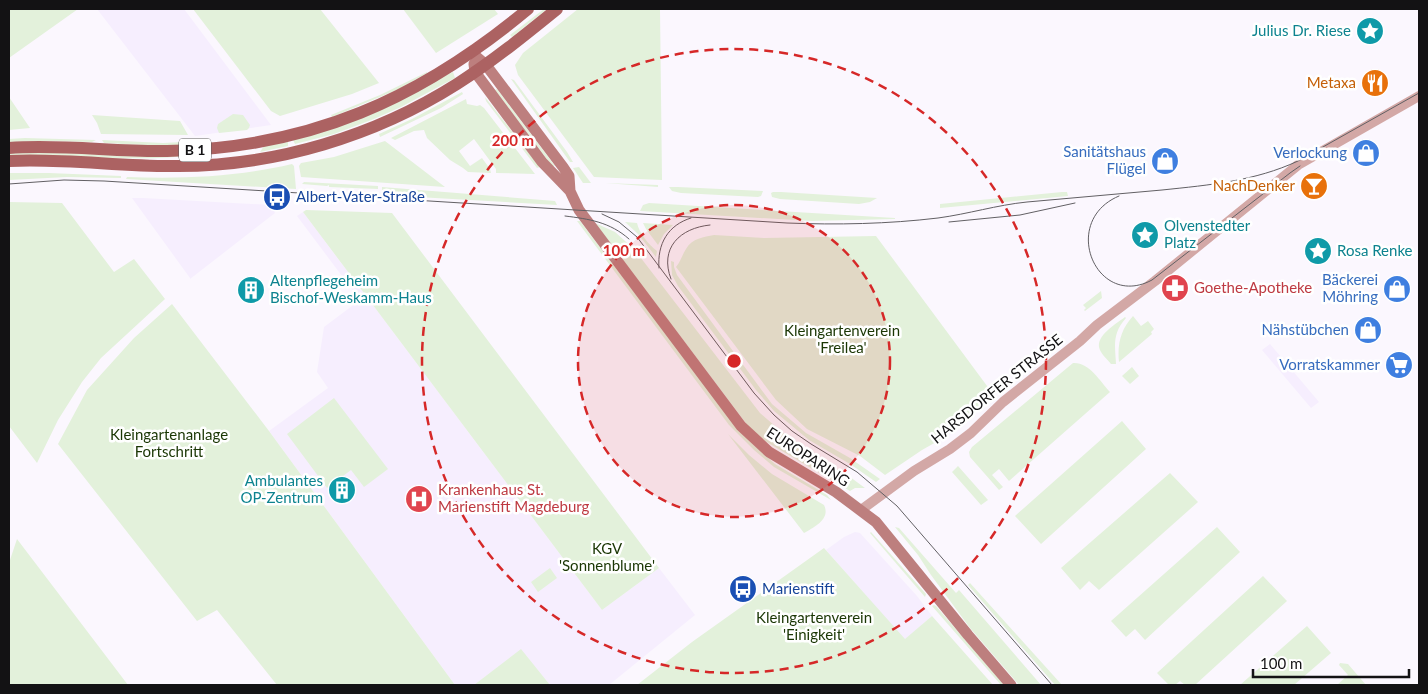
<svg xmlns="http://www.w3.org/2000/svg" width="1428" height="694" viewBox="0 0 1428 694" font-family="Lato,sans-serif">
<rect width="100%" height="100%" fill="#fbf7fe"/>
<path fill="#f6eefe" d="M97,9h87l87,116 -76,11z
M132,198h11l129,7 3,8 -85,66v-1z
M303,212l299,398 57,-42 36,47 -86,70h-59l-29,-35 -47,35h-19l-186,-254 59,-43 -11,-16 7,-45 36,-27 -63,-84z
M1270,344l49,58 -8,6 -49,-58z
M855,532l5,1 57,63 15,20 -27,24 -79,-90 18,-13z"/>
<path fill="#e3f1db" d="M9,9h69l-69,49z
M193,9h127l59,74 -27,11 -72,22 -9,-5z
M403,9h91l4,5 -62,39z
M544,9h3l-35,28 -2,-2z
M578,9h82l2,171 -68,-3 -76,-102 -3,-10 8,-12z
M427,72v1l-28,16 -67,28 -1,-2 49,-20z
M453,72l2,6 -54,29 -27,12 -40,15 -39,10 -2,-4z
M511,79l3,1 53,72 6,10h-3z
M497,89l58,77h-3l-57,-76z
M462,92l1,2 -22,14 -61,29 -1,-3 33,-15z
M9,97l21,31 -21,2z
M485,97l55,70 -3,1 -51,-67z
M466,99l1,5 10,2 3,-1 4,3 51,66 -39,-1v-4l-22,-30 -15,12 11,15 12,-8 8,11 1,4 -23,-1 -5,-4 -13,-8 -23,-22 -3,-8 -10,1 -19,9 -4,-2z
M233,114l10,1 7,10 -1,3 -2,2 -28,3 -2,-5 1,-4z
M92,115l88,6 8,14 -87,-1 -4,-11z
M25,138l71,2 -4,2 -47,-1 -36,1v-3z
M102,140l61,3 39,-2c-17,8 -76,3 -98,2z
M385,141l60,46 -144,-10 -2,-11 2,-3 33,-6z
M288,142v4l-28,6 4,-6z
M9,152l188,3c-63,8 -126,-1 -188,0z
M292,164l2,2 2,23 -170,-10 1,-2c56,2 110,0 165,-13z
M579,167l12,16h-8l-10,-15z
M9,173h40l72,3v2l-54,-1 -58,3z
M304,182l74,4v3l-49,-2v-2l-2,1 -25,-2z
M605,183l53,2v2z
M382,187l173,14 2,4 -175,-10z
M669,187h9l85,4 -2,5 -3,1 -77,-4 -9,-2z
M773,192h8l96,6 -7,4 -11,2 -79,-5 -8,-2 -1,-4z
M1062,192h5l1,4 -128,12v-4z
M9,202l53,1 52,69 20,-13 31,40 -64,59 -19,24 -24,38 -21,43 -28,-37z
M649,203l246,15v1l-83,2 -172,-10 3,-6z
M306,210l86,3 267,355 -57,42 -299,-398z
M577,221h3l162,213 33,30 52,31 4,5 -57,-33 -20,-17 -25,-25z
M625,222l12,1c2,10 12,22 20,28l-1,6 -18,-23z
M595,223l20,9 19,17 126,164 37,32 49,29 19,14h-10l-5,3 -85,-50 -17,-15z
M643,223l30,2 -9,9 -6,11 -12,-16z
M714,235l50,3 112,-2 117,158 -17,18 -31,25 -23,13 -37,25 -25,-19 -53,-27 -31,-29 -100,-133c5,-6 6,-12 10,-18 6,-11 18,-12 28,-14z
M671,261l3,1v5l3,8 95,129 34,29 44,25 30,21 -4,3 -26,-18 -41,-24 -35,-29 -18,-21 -78,-104 -6,-11z
M1101,291l1,7 -17,13 -1,-1 2,-2 -3,-3z
M172,304l97,127 186,254h-178l-60,-75 -20,11 -139,-177 29,-54 47,-52z
M1133,316l8,10 7,-5 6,8 -3,3 1,2 -33,28c-2,-18 2,-33 14,-46z
M1125,317l1,1c-14,16 -11,27 -10,46h-5c-4,-5 -11,-11 -12,-17 -2,-12 18,-24 26,-30z
M1073,363c16,-1 27,18 37,29l-101,89 -10,-12 -7,6 11,12 -4,3 -29,-33 -1,-5 3,-5z
M1132,367l7,9 -9,8 -8,-8z
M334,398l54,71 -24,18 -13,-17 -24,18 -40,-54z
M1122,421l24,28 -105,95 -26,-28z
M728,434l21,21 23,19 52,31c7,14 -10,22 -20,28z
M958,466l30,34 -7,5 -29,-33z
M1170,473l28,29 -99,88 -10,-9 -9,9 -19,-22z
M895,527l4,1 57,65 3,-3 82,95h-22l-49,-57 -39,-53 -13,-20z
M1217,527l23,25 -95,88 -10,-11 -9,8 -15,-16z
M871,532l55,62 -1,3 -55,-64z
M17,539l111,146h-119v-122z
M824,548l81,91 27,-23 61,69h-356l55,-43z
M550,568l7,10 -19,14 -7,-10z
M1263,576l24,25 -92,84h-10l-5,-4 -5,4h-6l-12,-12z
M970,583l92,102h-7l-87,-100z
M934,605l2,1 68,79h-3l-69,-79z
M1307,626l24,27 -37,32h-54z
M521,649l29,36h-76z
M1340,663l8,1 18,21h-29l11,-10 -9,-10z"/>
<g fill="none" stroke-linecap="round" stroke-linejoin="round">
<path stroke="#d3a8a6" stroke-width="10" d="M861,510l53,-39 36,-22 21,-16 32,-31 77,-61 17,-16 58,-44 143,-116 121,-69"/>
<path stroke="#bd7f7e" stroke-width="11" d="M472,53l14,12 77,102 6,9 1,15 9,19 162,216 28,26 67,40 40,30 92,113 43,50
M474,64l1,8 67,90 28,29"/>
<path stroke="#ac6262" stroke-width="12" d="M9,148c53,-4 105,4 158,3 143,-3 253,-52 361,-142
M9,161c56,-3 113,6 169,5 98,0 197,-30 279,-82 36,-23 68,-49 100,-75"/>
<path stroke="#626064" stroke-width="1" d="M9,184l55,-4 40,1 683,42c50,2 101,1 151,-5 30,-4 59,-13 89,-16 45,-4 90,-8 135,-12 48,-5 93,-9 136,-29l121,-68
M1119,196c-60,25 -23,114 33,84l138,-107 10,-7
M602,214l17,8 18,15 117,156 20,22 18,16 19,13 46,28 40,34 155,179
M565,216c24,3 45,6 64,23
M949,222l71,-7 55,-12
M659,268c-2,-24 9,-43 32,-50
M671,279c-12,-31 9,-51 39,-54"/>
</g>
<circle cx="734" cy="361" r="156" fill="#d62828" fill-opacity=".12"/>
<g fill="none" stroke="#d62828" stroke-width="2.5" stroke-dasharray="9 6">
<circle cx="734" cy="361" r="156"/>
<circle cx="734" cy="361" r="312"/>
</g>
<defs>
<g id="sight-disc" transform="scale(1.4375)"><circle r="9.5" fill="#0f9aa8" stroke="#fff"/><path d="M0-6L1.8-2.2L6-1.7L2.9 1.2L3.7 5.4L0 3.3L-3.7 5.4L-2.9 1.2L-6-1.7L-1.8-2.2Z" fill="#fff"/></g>
<g id="restaurant-disc" transform="scale(1.4375)"><circle r="9.5" fill="#e8710a" stroke="#fff"/><path d="M-5-6h1v4h1v-4h1v4h1v-4h1v5L-1.5 .5V6h-2V.5L-5-1ZM5-6V6H3V1.5H1.5Q1.5-4 5-6Z" fill="#fff"/></g>
<g id="shop-disc" transform="scale(1.4375)"><circle r="9.5" fill="#3f7fe0" stroke="#fff"/><path d="M-5-2.5h2.3a2.7 3.5 0 0 1 5.4 0H5L5.5 6h-11ZM-1.5-2.5h3a1.5 2.3 0 0 0-3 0Z" fill="#fff"/></g>
<g id="bar-disc" transform="scale(1.4375)"><circle r="9.5" fill="#e8710a" stroke="#fff"/><path d="M-6-5H6L.8 .8V4.5H3.5V6h-7V4.5H-.8V.8Z" fill="#fff"/></g>
<g id="bus-disc" transform="scale(1.4375)"><circle r="9.5" fill="#1a4fb4" stroke="#fff"/><path d="M-5-6H5V4H4V6H2V4H-2V6H-4V4H-5ZM-3.5-4V0h7V-4ZM-3.5 1.2v1.5H-2V1.2ZM2 1.2v1.5H3.5V1.2Z" fill="#fff"/></g>
<g id="pharmacy-disc" transform="scale(1.4375)"><circle r="9.5" fill="#e0444e" stroke="#fff"/><path d="M-2-6h4v4h4v4h-4v4h-4v-4h-4v-4h4Z" fill="#fff"/></g>
<g id="building-disc" transform="scale(1.4375)"><circle r="9.5" fill="#0f9aa8" stroke="#fff"/><path d="M-4-6H4V6H1V3H-1V6H-4ZM-2.5-4.3h1.7v1.8h-1.7ZM.8-4.3h1.7v1.8H.8ZM-2.5-1h1.7V.8h-1.7ZM.8-1h1.7V.8H.8Z" fill="#fff"/></g>
<g id="supermarket-disc" transform="scale(1.4375)"><circle r="9.5" fill="#3f7fe0" stroke="#fff"/><path d="M-6-5.5h2.5l.6 2H6L4.5 2H-2.5L-4.4-4H-6ZM-1.5 3.2a1.3 1.3 0 1 0 .1 0ZM3 3.2a1.3 1.3 0 1 0 .1 0Z" fill="#fff"/></g>
<g id="hospital-disc" transform="scale(1.4375)"><circle r="9.5" fill="#e0444e" stroke="#fff"/><path d="M-5-5h3v3.5h4V-5h3V5h-3V1.5h-4V5h-3Z" fill="#fff"/></g>
</defs>
<g fill-rule="evenodd">
<use href="#sight-disc" x="1370" y="31"/>
<use href="#restaurant-disc" x="1375" y="83"/>
<use href="#shop-disc" x="1366" y="153"/>
<use href="#shop-disc" x="1165" y="161"/>
<use href="#bar-disc" x="1314" y="186"/>
<use href="#bus-disc" x="277" y="197"/>
<use href="#sight-disc" x="1145" y="235"/>
<use href="#sight-disc" x="1318" y="251"/>
<use href="#pharmacy-disc" x="1175" y="288"/>
<use href="#shop-disc" x="1397" y="289"/>
<use href="#building-disc" x="251" y="290"/>
<use href="#shop-disc" x="1368" y="330"/>
<use href="#supermarket-disc" x="1399" y="365"/>
<use href="#building-disc" x="342" y="490"/>
<use href="#hospital-disc" x="419" y="499"/>
<use href="#bus-disc" x="743" y="589"/>
</g>
<g text-anchor="middle" stroke-width="5" stroke-linejoin="round" paint-order="stroke">
<rect fill="#fff" stroke="#5a595a" stroke-width="1" x="179" y="138.5" width="32" height="23" rx="4"/>
<g font-size="14" font-weight="bold" fill="#131214">
<text x="195" y="155">B 1</text>
</g>
<g font-size="15" fill="#0d838f" stroke="#fff" text-anchor="start">
<text x="1351" y="36" text-anchor="end">Julius Dr. Riese</text>
<text x="1164" y="231">Olvenstedter<tspan x="1164" dy="17">Platz</tspan></text>
<text x="1337" y="256">Rosa Renke</text>
<text x="270" y="286">Altenpflegeheim<tspan x="270" dy="17">Bischof-Weskamm-Haus</tspan></text>
<text x="323" y="486" text-anchor="end">Ambulantes<tspan x="323" dy="17">OP-Zentrum</tspan></text>
</g>
<g font-size="15" fill="#c56008" stroke="#fff" text-anchor="end">
<text x="1356" y="88">Metaxa</text>
<text x="1295" y="191">NachDenker</text>
</g>
<g font-size="15" fill="#366cbe" stroke="#fff" text-anchor="end">
<text x="1146" y="157">Sanitätshaus<tspan x="1146" dy="17">Flügel</tspan></text>
<text x="1347" y="158">Verlockung</text>
<text x="1378" y="285">Bäckerei<tspan x="1378" dy="17">Möhring</tspan></text>
<text x="1349" y="335">Nähstübchen</text>
<text x="1380" y="370">Vorratskammer</text>
</g>
<g font-size="15" fill="#164399" stroke="#fff" text-anchor="start">
<text x="296" y="202">Albert-Vater-Straße</text>
<text x="762" y="594">Marienstift</text>
</g>
<g font-size="15" fill="#be3a42" stroke="#fff" text-anchor="start">
<text x="1194" y="293">Goethe-Apotheke</text>
<text x="438" y="495">Krankenhaus St.<tspan x="438" dy="17">Marienstift Magdeburg</tspan></text>
</g>
<g font-size="15" fill="#1a3604" stroke="#fff">
<text x="842" y="336">Kleingartenverein<tspan x="842" dy="17">'Freilea'</tspan></text>
<text x="169" y="440">Kleingartenanlage<tspan x="169" dy="17">Fortschritt</tspan></text>
<text x="607" y="554">KGV<tspan x="607" dy="17">'Sonnenblume'</tspan></text>
<text x="814" y="623">Kleingartenverein<tspan x="814" dy="17">'Einigkeit'</tspan></text>
</g>
<g font-size="15" fill="#131214" stroke="#fff">
<text transform="translate(997 389) rotate(-39)" y="5">HARSDORFER STRASSE</text>
<text transform="translate(808 457) rotate(33)" y="5">EUROPARING</text>
</g>
</g>
<circle cx="734" cy="361" r="8" fill="#d62828" stroke="#fff" stroke-width="2.5"/>
<g font-size="15" text-anchor="middle" font-weight="bold" fill="#d62828" stroke="#fff" stroke-width="5" stroke-linejoin="round" paint-order="stroke">
<text x="513" y="146">200 m</text>
<text x="624" y="256">100 m</text>
</g>
<rect width="1428" height="694" fill="none" stroke="#131214" stroke-width="20"/>
<path d="M1253 669v8h156v-8" fill="none" stroke="#131214" stroke-width="2.5"/>
<text x="1260" y="669" font-size="15" fill="#131214" stroke="#ffffff" stroke-width="4" paint-order="stroke">100 m</text>
</svg>
